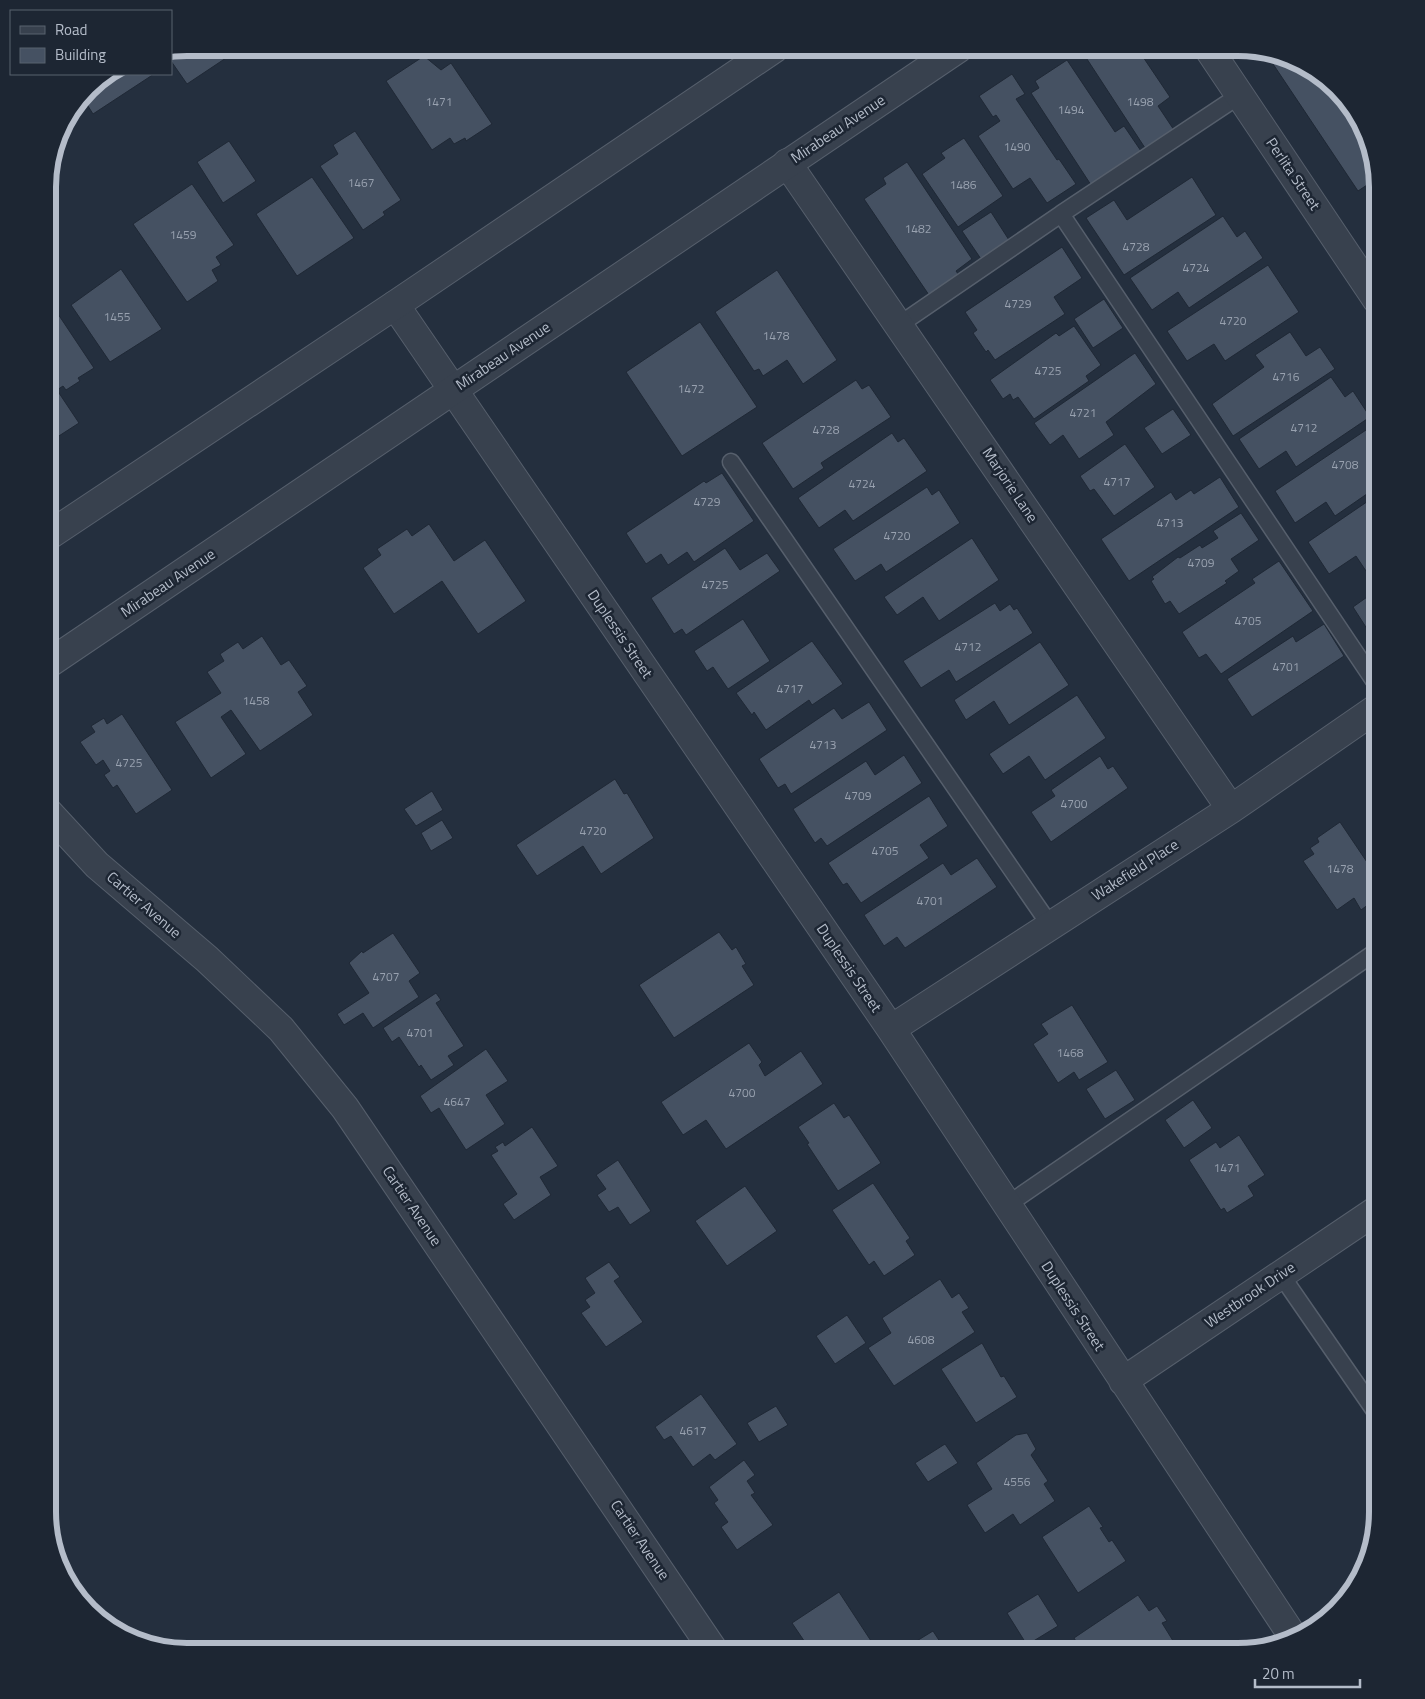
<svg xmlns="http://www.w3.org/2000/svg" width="1425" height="1699" viewBox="0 0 1425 1699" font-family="'Titillium Web',sans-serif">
<rect width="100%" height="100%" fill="#242f3e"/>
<path fill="#455162" stroke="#1f2835" d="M188,48h53l-54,36 -16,-23v-10z
M1095,48h42l33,49 -12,9 18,27 -29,18 -62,-95z
M1274,55l26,7 49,41 21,40 6,36 -18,12 -89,-133z
M424,56l17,14 10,-7 41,61 -26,17 -1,-3 -11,6 -4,-6 -18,12 -46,-69z
M1067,60l48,72 9,-6 19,28 -50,34 -62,-95 8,-5 -4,-7z
M109,74h45l-61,40 -10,-16 12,-16z
M1012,74l13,20 -9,5 41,61 2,-1 17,25 -29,19 -17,-25 -17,11 -35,-53 22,-15 -4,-6 -3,2 -14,-21z
M355,131l46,69 -18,12 2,3 -22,15 -43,-64 18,-12 -5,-9z
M964,138l39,58 -45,31 -36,-53 23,-16 -4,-5z
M229,141l27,40 -33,22 -26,-41z
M907,162l65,97 -16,12 5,7 -30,20 -67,-99 22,-15 -3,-6z
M312,177l42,61 -57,38 -41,-62z
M1192,177l24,38 -92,60 -38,-57 28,-18 13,20z
M192,184l42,61 -18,12 5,8 -9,5 6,11 -31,21 -54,-78z
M991,212l18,28 -28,19 -19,-28z
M1223,216l14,21 8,-6 18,27 -74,50 -11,-16 -26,18 -22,-32z
M1062,247l20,31 -28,19 11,17 -70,46 -7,-10 -2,2 -13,-19 4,-3 -12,-18z
M1268,265l31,47 -74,49 -11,-17 -27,17 -20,-30z
M121,269l41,60 -52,33 -39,-57z
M777,270l60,90 -34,24 -16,-24 -24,16 -4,-7 -5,2 -39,-59z
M1104,299l19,29 -30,20 -19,-29z
M52,305l42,63 -16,10 2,3 -14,9 -3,-4 -6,4 22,33 -31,20v-136z
M700,322l57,85 -75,49 -56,-84z
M1074,326l27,39 -15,11 3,5 -55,38 -16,-22 -5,3 -3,-6 -7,5 -13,-19 66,-47 3,3z
M1290,332l16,24 14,-9 15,22 -102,67 -21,-32 52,-37 -9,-12z
M1135,353l21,31 -50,38 8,13 -35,24 -16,-24 -13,10 -16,-22z
M1331,377l14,20 8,-6 17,26 -74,50 -10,-16 -27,18 -20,-30z
M856,380l6,9 7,-4 22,32 -70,46 3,5 -31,21 -31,-46z
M1173,409l18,26 -29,19 -18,-26z
M1366,430l9,13 2,-2v46l-42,29 -9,-14 -31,21 -20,-32z
M892,433l6,9 6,-4 23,33 -74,50 -8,-11 -26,18 -21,-30z
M1125,444l30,43 -41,29 -20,-27 -4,2 -10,-15z
M722,473l32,48 -60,41 -7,-10 -19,13 -7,-11 -15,10 -20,-31 78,-52 2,2z
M1220,477l19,30 -110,74 -28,-42 70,-47 5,8 15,-10 3,4z
M927,487l5,8 7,-5 21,33 -74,49 -5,-8 -26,17 -22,-32z
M1377,495v69l-11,7 -10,-15 -27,18 -21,-32z
M1241,513l18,27 -28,19 8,12 -14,10 2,2 -48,31 -9,-13 -5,3 -14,-23 3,-2 -2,-2 26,-20 2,1 20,-13 2,3 16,-10 -5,-7z
M429,524l25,37 31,-21 41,61 -48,33 -36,-53 -48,33 -31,-46 18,-13 -4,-6 30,-20 5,7z
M972,538l27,42 -60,41 -16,-24 -26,18 -13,-18z
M725,548l15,22 27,-17 13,18 -94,64 -4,-6 -8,5 -23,-36z
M1279,561l34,50 -92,63 -15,-20 -7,4 -17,-26 73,-49 -3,-4z
M1377,590v40l-6,5 -18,-28z
M995,603l5,8 10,-7 4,6 3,-2 16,25 -77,49 -7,-12 -28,18 -18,-27z
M743,619l27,42 -42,28 -15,-22 -6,4 -13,-20z
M1324,624l20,32 -92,61 -25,-38 66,-43 3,6z
M262,636l19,29 8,-5 18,26 -9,6 15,23 -53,36 -29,-41 -10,7 25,37 -35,24 -36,-56 46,-29 -14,-21 17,-11 -4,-7 18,-12 5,7z
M812,641l31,43 -31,21 -3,-5 -43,30 -12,-18 -2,3 -16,-22z
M1040,642l29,43 -60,40 -15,-24 -28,19 -12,-20z
M1077,695l29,43 -61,42 -16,-24 -26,18 -14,-20z
M869,702l18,28 -96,64 -6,-10 -7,4 -19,-29 75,-51 8,11z
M122,714l50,76 -36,24 -19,-29 -4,3 -9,-13 6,-4 -7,-11 -7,5 -16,-23 15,-10 -4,-6 13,-8 3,6z
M904,755l18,28 -95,63 -6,-8 -6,5 -22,-34 73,-48 9,14z
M1100,756l8,13 5,-3 15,22 -77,54 -20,-30 24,-16 -4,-6z
M615,779l9,15 3,-1 27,45 -53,36 -18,-28 -46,30 -21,-31z
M432,791l11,19 -27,16 -12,-17z
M929,796l19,30 -28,19 9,13 -68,45 -14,-20 -4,2 -15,-22z
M442,820l11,18 -22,13 -10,-18z
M1340,822l37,55v21l-16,12 -7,-12 -17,12 -34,-49 11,-7 -4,-6 9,-6 -2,-4z
M977,858l20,29 -92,61 -8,-11 -13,9 -20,-31 79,-52 8,12z
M719,932l13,18 4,-3 10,17 -4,2 12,19 -80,53 -35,-53z
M393,933l27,40 -11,8 10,16 -46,31 -10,-15 -19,12 -7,-11 32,-21 -20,-30 13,-12 1,2z
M436,993l5,7 -5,3 28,43 -16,10 6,9 -23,15 -10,-15 -2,2 -20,-30 -7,5 -9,-14z
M1072,1005l36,57 -29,18 -5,-8 -16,11 -25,-39 15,-10 -7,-10z
M749,1043l13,19 -3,3 6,11 36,-25 22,33 -97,65 -20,-29 -23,15 -22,-33z
M486,1049l22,32 -22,14 19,29 -39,26 -27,-42 -8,5 -11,-17z
M1116,1070l19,30 -30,19 -19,-30z
M1193,1100l19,28 -28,20 -19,-28z
M834,1103l10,15 5,-3 32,48 -43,28 -31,-47 2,-1 -11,-16z
M532,1127l26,39 -18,11 11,18 -37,25 -11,-16 14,-10 -26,-39 7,-4 -3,-4 8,-5 2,4z
M1239,1135l26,40 -17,11 6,10 -27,17 -3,-5 -3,2 -32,-50 27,-18 4,6z
M618,1160l33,51 -21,14 -12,-18 -9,5 -12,-17 9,-6 -10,-14z
M873,1183l37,55 -4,3 9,14 -31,21 -10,-15 -5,4 -37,-55z
M745,1186l32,45 -50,35 -32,-45z
M609,1262l11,15 -6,4 29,41 -37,25 -25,-34 9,-6 -5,-7 10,-7 -10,-15z
M940,1279l12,19 7,-5 10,15 -7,4 13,20 -81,54 -26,-38 23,-15 -9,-15z
M847,1315l19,28 -31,21 -19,-28z
M982,1343l19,34 3,-1 13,21 -41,26 -35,-54z
M701,1394l36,50 -22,16 -5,-6 -17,13 -22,-31 -7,4 -9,-13z
M776,1406l12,19 -29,17 -12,-19z
M1027,1433l9,16 -5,6 17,26 -4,3 11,17 -35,24 -7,-11 -28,19 -18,-28 25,-16 -16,-26 40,-28z
M945,1444l13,19 -30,19 -13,-19z
M744,1460l11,15 -8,6 8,12 -4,2 22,30 -36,25 -16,-23 7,-5 -14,-19 4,-3 -9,-13z
M1089,1506l14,21 -3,1 9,14 3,-2 14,21 -48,32 -36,-56z
M839,1592l34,52 -10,7h-52l-19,-28z
M1038,1594l20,32 -31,19 -20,-32z
M1138,1595l11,16 8,-5 10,15 -5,2 13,21 6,-4 9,11h-108l-8,-13z
M933,1631l13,20h-24l-7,-9z"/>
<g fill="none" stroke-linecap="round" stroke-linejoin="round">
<g stroke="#565f6c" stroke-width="19">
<path id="service" d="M1240,95l-179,119 316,471
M899,325l162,-111
M731,462l319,463
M1007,1205l370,-254
M1281,1275l96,139"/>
</g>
<g stroke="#565f6c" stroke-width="30">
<path id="minor" d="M1208,48l169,252
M787,163l444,646
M395,305l496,724 403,609
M48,812l49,53 110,94 74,70 64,79 369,543
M891,1029l340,-220 146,-101
M1123,1381l254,-171"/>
</g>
<g stroke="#565f6c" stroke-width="30">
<path id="tertiary" d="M48,536l347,-231 380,-257
M48,664l911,-616"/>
</g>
<use href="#service" stroke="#38414e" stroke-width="16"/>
<use href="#minor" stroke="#38414e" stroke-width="28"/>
<use href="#tertiary" stroke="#38414e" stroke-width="28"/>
</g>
<g text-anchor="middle" stroke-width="5" stroke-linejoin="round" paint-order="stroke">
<g font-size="12" fill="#98a1af">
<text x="439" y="106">1471</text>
<text x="1140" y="106">1498</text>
<text x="1071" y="114">1494</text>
<text x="1017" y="151">1490</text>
<text x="361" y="187">1467</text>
<text x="963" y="189">1486</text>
<text x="918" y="233">1482</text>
<text x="183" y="239">1459</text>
<text x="1136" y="251">4728</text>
<text x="1196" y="272">4724</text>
<text x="1018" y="308">4729</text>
<text x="117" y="321">1455</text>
<text x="1233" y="325">4720</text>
<text x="776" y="340">1478</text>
<text x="1048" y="375">4725</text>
<text x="1286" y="381">4716</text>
<text x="691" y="393">1472</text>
<text x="1083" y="417">4721</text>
<text x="1304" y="432">4712</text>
<text x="826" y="434">4728</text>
<text x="1345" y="469">4708</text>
<text x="1117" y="486">4717</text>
<text x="862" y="488">4724</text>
<text x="707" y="506">4729</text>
<text x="1170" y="527">4713</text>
<text x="897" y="540">4720</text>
<text x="1201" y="567">4709</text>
<text x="715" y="589">4725</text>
<text x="1248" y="625">4705</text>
<text x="968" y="651">4712</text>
<text x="1286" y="671">4701</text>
<text x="790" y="693">4717</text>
<text x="256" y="705">1458</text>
<text x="823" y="749">4713</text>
<text x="129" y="767">4725</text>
<text x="858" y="800">4709</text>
<text x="1074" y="808">4700</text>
<text x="593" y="835">4720</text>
<text x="885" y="855">4705</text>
<text x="1340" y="873">1478</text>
<text x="930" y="905">4701</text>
<text x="386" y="981">4707</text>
<text x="420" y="1037">4701</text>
<text x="1070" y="1057">1468</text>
<text x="742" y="1097">4700</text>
<text x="457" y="1106">4647</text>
<text x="1227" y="1172">1471</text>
<text x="921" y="1344">4608</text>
<text x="693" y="1435">4617</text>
<text x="1017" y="1486">4556</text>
</g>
<g font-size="15" fill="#b4bcc9" stroke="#1d2633">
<text transform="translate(838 129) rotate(-34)" y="5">Mirabeau Avenue</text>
<text transform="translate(1293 174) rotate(56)" y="5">Perlita Street</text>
<text transform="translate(503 356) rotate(-34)" y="5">Mirabeau Avenue</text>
<text transform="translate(1010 485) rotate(56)" y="5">Marjorie Lane</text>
<text transform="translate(168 583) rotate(-34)" y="5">Mirabeau Avenue</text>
<text transform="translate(620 634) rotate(56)" y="5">Duplessis Street</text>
<text transform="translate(1135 870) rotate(-33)" y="5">Wakefield Place</text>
<text transform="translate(144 905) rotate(41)" y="5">Cartier Avenue</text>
<text transform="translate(849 968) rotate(56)" y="5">Duplessis Street</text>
<text transform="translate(412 1206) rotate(56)" y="5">Cartier Avenue</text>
<text transform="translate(1250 1295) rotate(-34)" y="5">Westbrook Drive</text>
<text transform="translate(1073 1306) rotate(57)" y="5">Duplessis Street</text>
<text transform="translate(640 1540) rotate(56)" y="5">Cartier Avenue</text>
</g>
</g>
<path d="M0 0H1425V1699H0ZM187 56H1238A131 131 0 0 1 1369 187V1512A131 131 0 0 1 1238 1643H187A131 131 0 0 1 56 1512V187A131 131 0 0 1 187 56Z" fill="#1d2633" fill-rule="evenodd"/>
<path fill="none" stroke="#b4bcc9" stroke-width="6" d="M187 56H1238A131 131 0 0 1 1369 187V1512A131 131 0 0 1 1238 1643H187A131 131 0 0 1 56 1512V187A131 131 0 0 1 187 56Z"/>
<rect x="10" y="10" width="162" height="65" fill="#1d2633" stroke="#59626f"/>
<rect x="20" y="26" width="25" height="8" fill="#38414e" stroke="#59626f"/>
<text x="55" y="35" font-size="15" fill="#b4bcc9">Road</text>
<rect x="20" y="48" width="25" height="15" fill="#455162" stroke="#59626f"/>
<text x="55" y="60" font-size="15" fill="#b4bcc9">Building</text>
<path d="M1255 1679v8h105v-8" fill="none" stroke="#b4bcc9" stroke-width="2.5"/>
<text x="1262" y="1679" font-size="15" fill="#b4bcc9" stroke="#1d2633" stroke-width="4" paint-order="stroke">20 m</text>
</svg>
